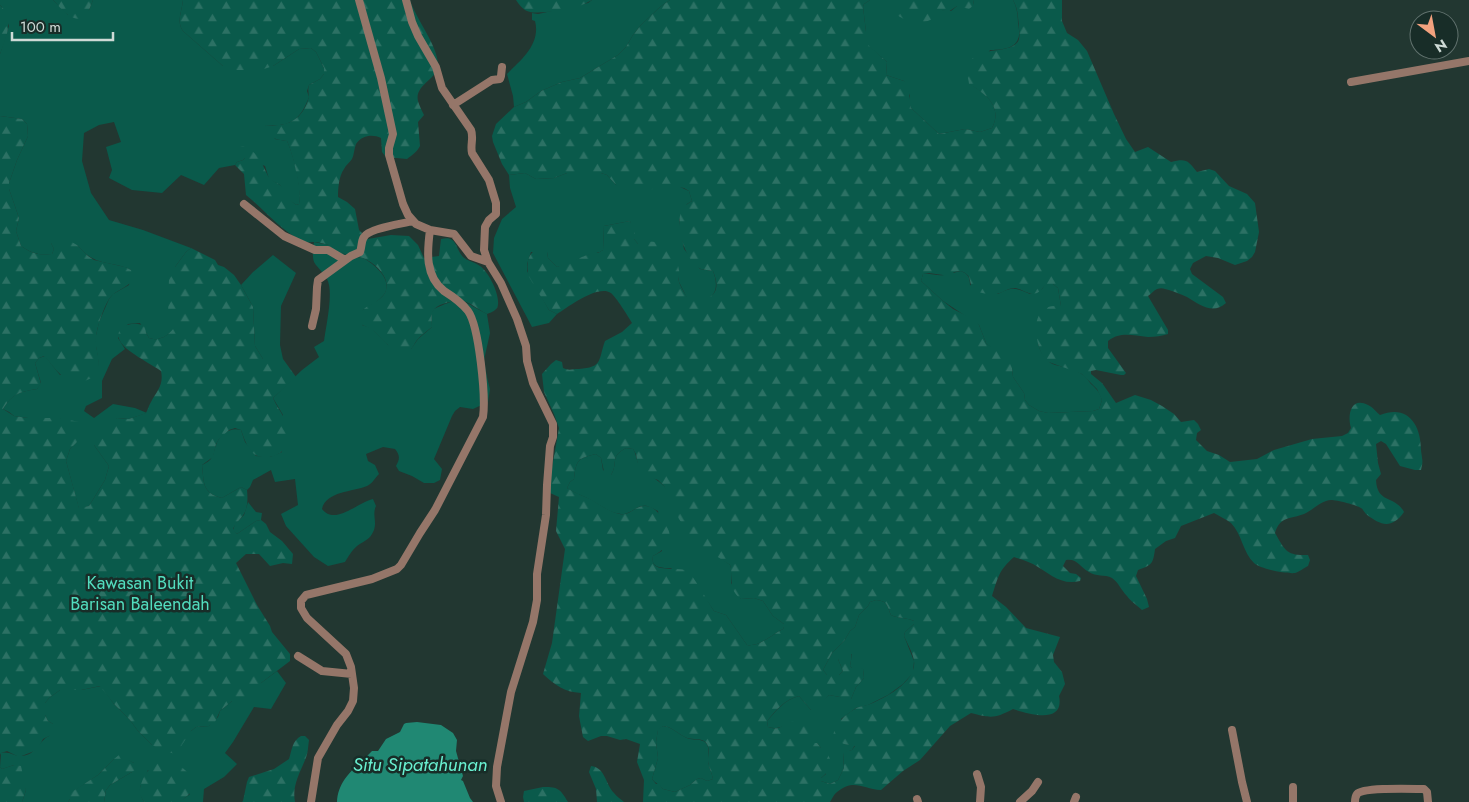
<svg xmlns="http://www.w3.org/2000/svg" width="1469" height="802" viewBox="0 0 1469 802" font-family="Jost,sans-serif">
<defs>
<pattern id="forest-firs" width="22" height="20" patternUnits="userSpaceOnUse" patternTransform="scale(1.25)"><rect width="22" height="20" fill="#0a5a4b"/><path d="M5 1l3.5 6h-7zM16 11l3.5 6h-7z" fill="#2c7164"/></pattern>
</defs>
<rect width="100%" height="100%" fill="#223731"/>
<path fill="#0a5a4b" d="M0,0h53l15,15 21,-5 4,-10h90c-1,12 -7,21 0,31l40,35h50l26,-17 12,-1 5,4 8,16v6l-4,5 -11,6 -2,6 2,6c-9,24 -19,30 -44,28l10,14 12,2c6,12 16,50 12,63l-3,1 -8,-6 -8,-14 -11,-6 -4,-13 -20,-8 -2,2 -6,2 -2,3 -16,3 -15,17 -23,-10 -19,18 -30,-3 -23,-12 3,-8 -6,-23 15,-5 -7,-20 -15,3 -15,8 -2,28 9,32 18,27 34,10 48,18 -5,4 -11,15 1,59c-6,9 -17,16 -27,12l-9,-15 -12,1 -10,14 7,11 -13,10 -10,22v17l-16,8 -2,5 10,7 19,-14 22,4 12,5 -18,6 -12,-1 -23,27 15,21 -4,14 -16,26 -10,3 -13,-48 4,-12 12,-13 -22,-18h-32l-14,-2 -5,-4 -6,-3c10,-16 16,-17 34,-20l4,-6 -6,-20 4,-5 6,-2 15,19 39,-10 -4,-25 4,-18 10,-23 4,-5 16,-9 2,-15c-12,-7 -27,-5 -39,-12 -6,-3 -11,-9 -15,-13l-26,-2 3,6 -2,5c-14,1 -19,0 -31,-8l-5,-15 3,-13 -10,-29v-6l8,-23 11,-24 -1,-12 -5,-5 -22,-3v-62l9,-28 -7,-19 -2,-2z
M592,0h78l-10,7 -19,18 -8,10 -7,12 -8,8 -38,23 -18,4 -21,9 -15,11 -12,5 -1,-11 -6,-22c14,-14 34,-30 28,-53l-3,-1v-7l6,1 50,-11z
M870,0h32l40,10 9,1 6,-5 17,-1 -1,-5h40c4,7 5,16 5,23 1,5 2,12 0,16 -3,10 -19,11 -28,11l-20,34c16,10 33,23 22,44l-12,4 -15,-3 -26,5 -28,-26 -2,-6 1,-6 -6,-15 -18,-6 1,-13 -21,-18v-12l-3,-25 1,-3z
M525,173l11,6 18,-1 13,-5h34l6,2 9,10 62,1 11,5 3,10 -5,3 -8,16 5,29 16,20 13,2c4,10 6,24 -8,29 -4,1 -11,0 -17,0l-9,-18v-13l-41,-25 -4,-5 -4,-18 -26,5 -1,24c-5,4 -10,3 -15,5 -11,4 -20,10 -31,12l-9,-9 -1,-6h-16l-4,12v7l22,39 8,4 -8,9 -17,4 -39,-74 1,-15 8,-19 14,-12 -6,-19 -1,-13z
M314,242c8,2 19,2 26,7 2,2 3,5 6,6 5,3 13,1 19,4 10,6 27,20 20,34 -5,8 -14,12 -22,17l-1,15 9,3 17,17 23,4 7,-10 14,-12v-15l2,-3c28,-14 28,-8 53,5l3,19 -6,27 3,17 3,12 -2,13 -15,7 -13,-2 -5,4 -3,5 -18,43 8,10 -2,11 -6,3h-10l-12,-7 -13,-5 -3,-5c4,-7 4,-11 -1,-17l-12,-2 -17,7 2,7 7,4 4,9c-4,4 -7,10 -12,12 -14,6 -41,5 -45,23 13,17 36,-7 51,-10l3,7c-4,8 1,15 -2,24 -4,10 -9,10 -17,16 -5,4 -9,11 -12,16l-17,4 -14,-9 -28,-31 -5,-12 17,-9 -3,-26 -20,3 -4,-12 -18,10 -3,7 -3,3 -6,-3 -19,11c-20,-5 -18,-15 -20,-33 4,-2 8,-4 10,-8 2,-3 2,-8 4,-12 4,-11 14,-18 25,-15l4,12 11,14 14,1 12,-5 1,-37 -10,-17 29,-28 17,-13 -5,-10 10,-6c2,-15 8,-42 5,-56 -1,-9 -11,-16 -15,-23 -2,-6 -1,-14 0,-20z
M273,255l23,18 -15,33 -1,39 3,14h-20l-8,-13 -2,-39 -12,-22 12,-13z
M961,271c7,3 9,6 9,14l28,9c14,-8 19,-6 32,0l12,-5 3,-5h8l5,4 3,18 -23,38c10,29 22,17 42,29 5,2 8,7 11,11 6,5 9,9 11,16l-3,9 -6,2 -45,2 -9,-2 -10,-6 -4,-5 -1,-7 -11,-16 -1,-9 -26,-25 -7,-18 -36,-24 -22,-20 2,-7c7,-1 14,2 21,1 6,-1 11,-3 17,-4z
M626,448l7,1c4,5 3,14 8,19 6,7 16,11 23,18l53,69 13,10 2,6 -1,12 10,16 13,-1 9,3 10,15 11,8v3l-1,2c-12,6 -23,18 -36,16l-21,-30 -12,-4 -7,-10 -36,-33c-9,0 -21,0 -18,-12l9,-5 -4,-40c-4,-2 -8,-4 -11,-5 -10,-2 -16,9 -26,8 -12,-1 -22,-10 -32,-15 -8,-4 -15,-6 -22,-11l3,-6 4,-3c2,-19 4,-21 22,-25l5,4 2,12 8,5c8,-13 -2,-18 15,-27z
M248,502l8,10 6,1 -1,7 -5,1 -19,13 -4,-4 2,-6 9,-9z
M876,600c12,1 11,6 15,15 8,4 15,2 23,6v3l-9,8 -1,4 10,25 -1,12 -10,11 -15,11 -20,10 -12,3 -15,11 3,25 11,1 -3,5 -9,3 1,15 -6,12 -8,4 -9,-3v-3l5,-4 -5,-26 -4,-5h-12v-3l-13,-18c-8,4 -15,8 -24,5l-1,-6c10,-11 17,-21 32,-25l12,14 18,-15 22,4 5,-12 8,-9 -1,-9 -11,-1 -2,-2 2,-12 -14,5 5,12 -4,4h-12l-4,-5 9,-17 12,-12 6,-10 5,-4 4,-12 9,-9 2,-4z
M277,671l9,12 -15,26 -17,-2 -21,35 -8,11 12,11 -13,13 -20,12 -1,13h-24l11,-8 -42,-24c-5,15 -13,16 -4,32h-40l2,-12 4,-5 22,-13 2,-9 -7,-3 -13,-1 -16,16 -27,18 -1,6 -2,3h-46l4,-12 -12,-25 -12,4 -2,-2 1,-14c9,-2 12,3 19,3 17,0 18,-15 29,-20l4,-12 -5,-3 -3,-6v-12l4,-5 11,-8h21l20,-4 13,18 16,16 8,11 14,14 39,-14 5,-4 13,-1 9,-9 2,-6 12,-10 29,-18z
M663,726c9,1 14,7 22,11 4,3 10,2 15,3 11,2 8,12 8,20 0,6 4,13 5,19l-6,2 -6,-3 -4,1 -7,6 -15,7 -12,-3c-3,-4 -8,-6 -11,-10l6,-21 -2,-16 2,-13z"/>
<path fill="url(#forest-firs)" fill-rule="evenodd" d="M53,0h40l-4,10 -10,9c-12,-1 -18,-11 -26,-19z
M183,0h227c6,19 28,46 28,65 1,13 -24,20 -20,36 1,4 4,10 6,14l-6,7 2,24c-3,6 -8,9 -13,13l-21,-2 -4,-5 -1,-14c-8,-4 -19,-3 -25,6 -2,5 -2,11 -4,15 -3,4 -6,6 -8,10 -5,7 -6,19 -6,28l9,5 8,7 4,21 9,9 23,-4 18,1 9,9 6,13 15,-2 2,-17c16,-4 14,9 22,18 4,4 12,5 17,9 9,6 22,32 17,42 -2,3 -7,5 -10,6 -6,-3 -15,-10 -21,-12 -8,-3 -29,1 -33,9 -2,3 -1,11 -1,16 -5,4 -11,8 -15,13 -3,4 -5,10 -10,12 -13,5 -27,-17 -36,-23 -5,-3 -9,-3 -13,-8 1,-4 2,-8 5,-11 7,-7 20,-9 23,-20 4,-13 -11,-27 -23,-32 -5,-2 -13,-1 -18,-4 -5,-3 -7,-6 -13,-8 -6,-2 -13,-4 -19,-4 -4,0 -7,2 -11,-1 -22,-11 -37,-31 -56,-46l-2,-21 -9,-9 2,-3 6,-2 2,-2 -5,-8v-3l3,-1c15,5 19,18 25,30 3,5 9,6 13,10 7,7 5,11 15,19l3,-1c3,-13 -6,-50 -12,-63 -12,-2 -19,-2 -22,-16 20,2 36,-3 43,-25 2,-5 -1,-9 1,-15l11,-6 4,-5v-6l-8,-16 -5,-4 -12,1 -26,17 -12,4h-25l-13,-4 -40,-35c-7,-10 -1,-19 0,-31z
M516,0h76c-16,9 -27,11 -46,12 -15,1 -21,2 -30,-12z
M670,0h200l-6,4 -1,3 3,25v11l21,19 -1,13 18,6 4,4 3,23 28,26 26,-5 15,3 12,-4c11,-21 -6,-34 -23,-44 0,-3 -2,-8 -2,-12 2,-31 46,-14 52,-33 1,-4 0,-9 0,-12 -1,-9 -1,-19 -6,-27h49v21l5,12 11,7 9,11 27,63 12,25 9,13 13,-5 23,15c16,-4 17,-1 26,10l12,-3 6,2 14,15 18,8 8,9 4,29 -4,20 -3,5 -5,4 -12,4 -17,-7 -12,-2 -13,7 -3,6 2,5 31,23 3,6c-13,12 -26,2 -39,-6 -6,-3 -12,-5 -18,-7 -4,-1 -7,-3 -12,-1 -3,1 -6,5 -9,7l20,34v4c-6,2 -13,3 -20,3 -15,-1 -27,-6 -40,4v7l18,25 -2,2h-3l-25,-5 -5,1v3l11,9 14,20 19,-8 16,5 11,6 12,8 7,8 13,-2 4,4 3,6 -4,3 -1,7 11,11 12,4 11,7 27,-3 17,-9 38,-11 30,-3 6,-3 3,-5c-4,-13 0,-32 17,-23 5,2 8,7 12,10 28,-11 41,10 41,35 0,2 1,6 1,8 1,4 0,8 -1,12h-6l-15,-4 -14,-22 -5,-3 -5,3 2,19 3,11 -5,6c1,24 19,15 28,32 -12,17 -23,14 -38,2 -2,-2 -3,-5 -5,-6 -4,-3 -24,-8 -30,-8 -9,0 -18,10 -27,14 -13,5 -24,2 -29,19 10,17 11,23 33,22l2,5 -2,6c-4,2 -9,6 -13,7 -8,1 -35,-4 -41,-10 -11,-10 -12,-29 -23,-40 -5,-4 -12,-7 -17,-10l-33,13 -6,12 -9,3 -11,8c-2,15 -3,16 -17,21l-2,6 11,23 2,8 -7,3c-5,-5 -12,-9 -15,-14 -6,-6 -8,-13 -15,-18 -7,-4 -16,-1 -23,-6 -9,-5 -12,-14 -23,-12l-3,6 7,7 6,1 5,4 -1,3c-19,5 -31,-8 -47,-17 -6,-3 -13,-5 -19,-7 -15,13 -16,20 -22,39l14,11 20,21 34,9 -7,18 1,7 8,10 3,12 -6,12c6,29 -31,18 -46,13 -19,10 -22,9 -42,4l-21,13 -30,34 -17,11 -22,19c-18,-1 -27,-12 -44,2 -3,2 -5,7 -7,10h-187l1,-22 -7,-18 3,-18 -14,-5 -6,1 -13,-4h-6l-13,5 -5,-4 -4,-21 2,-23c-17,-1 -26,-8 -38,-19l9,-31 13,-94 -9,-18 3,-34 -9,-4v-14l9,-51 -5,-14 -10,-22 -2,-18 9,-10 5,-4 6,2 1,6c6,3 9,1 16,1 24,-2 19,-8 26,-28l17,-9 10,-9c-4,-7 -16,-26 -21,-30 -13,-9 -43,14 -54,21l-8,-4 -20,-33c-4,-14 -1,-27 14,-30l4,5 1,6 9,9 35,-14h6l5,-3 1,-24 26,-5 5,12 -1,6 4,5c19,-8 38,5 41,26 1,4 -1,8 0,12 2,6 7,13 10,18 21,1 34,-5 24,-29 -4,-1 -9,-1 -12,-2 -16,-7 -28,-47 -18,-61 2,-3 6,-5 9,-7l-3,-10 -5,-3 -12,-2 -38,6 -18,-7 -9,-10 -6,-2h-34l-13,5 -18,1 -11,-6 -16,2 -7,-11 -9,-22 -1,-6 4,-12 18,-17 12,-5 15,-11 21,-9 18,-4 38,-23 8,-8 7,-12 8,-10 19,-18zM961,271c12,5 7,9 12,19 7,3 20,6 27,3 5,-2 9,-5 15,-5 8,1 14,8 22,5 4,-2 6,-6 9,-9h7l5,4 3,18c-33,-4 -28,37 -15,55l36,13 15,15 5,11 -3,9 -6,2 -45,2 -9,-2 -10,-6 -4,-5 -1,-7 -11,-16 -1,-9 -5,-12 -4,-4 -12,-5 -5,-4 -7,-18 -4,-5 -22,-11 -10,-8 -22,-20 2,-7 6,-1 21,3 4,-4zM626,448l7,1 3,5 2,12 4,5 10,7 6,2 6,6 15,33 16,23 35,23c4,14 -3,23 11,34l13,-1 9,3 10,15 11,8v3l-1,2c-12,6 -23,18 -36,16l-21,-30 -12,-4c-6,-9 -20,-35 -27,-40 -10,-6 -38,4 -34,-15 19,-11 21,-20 10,-37 -5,-7 -10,-13 -18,-13 -12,0 -15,12 -29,7 -9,-3 -16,-8 -24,-13 -8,-4 -17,-7 -25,-12l3,-6 4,-3c2,-19 4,-21 22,-25l5,4 4,18 6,-1c8,-13 -2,-18 15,-27zM876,600c12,1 11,6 15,15 8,4 15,2 23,6v3l-9,8 -1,4c3,7 9,17 10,25 3,20 -29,37 -44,43 -5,2 -11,2 -15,5 -11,6 -22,17 -22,30l11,5 11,2 -3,4 -9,2 1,16 -6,12 -8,4 -9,-3v-3c13,-11 12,-16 3,-30h-3l-4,-5h-12v-3l8,-6 -2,-8c-6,-1 -15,-5 -20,-4 -10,3 -11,9 -23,5l-1,-6c9,-11 17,-21 32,-25l12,14 10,-1 3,-9 5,-5 11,2 5,4 6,-2 5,-12 8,-9 -1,-9 -5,-3 -6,2 -2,-2c1,-7 4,-15 -3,-19l-7,6 -2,6 5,12 -4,4h-12l-4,-5 9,-17 12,-12 6,-10 5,-4 4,-12 9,-9 2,-4zM663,726c9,1 14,7 22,11 5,3 14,1 19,4 7,5 4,12 4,19 0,6 4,13 5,19l-6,2 -6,-3 -4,1 -7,6 -15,7 -12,-3 -4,-5h-3l-4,-5 6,-21 -2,-16 2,-12z
M902,0h71l1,5 -5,4 -12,-3 -9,6 -6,-2c-13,16 -29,16 -45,5v-7z
M0,5c15,14 6,33 0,49z
M0,116l22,3 5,5 1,12 -11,24 -8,23v6l10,29 -3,13 5,15c12,8 16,9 31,8l2,-5 -3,-6 1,-6 7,-2 18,10 11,11 6,4 31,7 6,3 2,10c-6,8 -18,10 -24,19 -6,10 -14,32 -13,44 0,8 5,19 2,27 -2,6 -6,8 -11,10 -19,11 -32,-13 -43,-24l-5,2 -4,5 6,21 -4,5c-17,3 -24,4 -34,20l11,7 14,2h32l19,4 4,14 -13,13 -4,12 13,47 10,-2 16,-26 4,-14 -15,-21v-6l12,-15 11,-6 12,1 17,-6c2,-4 3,-8 5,-11 6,-11 13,-17 10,-31 -10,-7 -36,-20 -41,-30 -8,-15 16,-22 25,-14l1,6 3,5c10,4 21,-3 26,-12l-7,-10 1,-38 6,-11 11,-15 5,-4 24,12 3,5 6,2 10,8 7,10 12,22 2,39 8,13h20l13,18 -23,21c3,7 7,12 10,18 2,6 4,17 4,23 1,16 -22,23 -33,15 -7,-6 -10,-16 -13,-24l-6,-2 -6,2 -10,9 -3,5 -3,13 -11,8c2,18 0,28 20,33l19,-11 6,3c1,10 1,21 -7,29 -3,4 -5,5 -7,10l4,5 19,-13 5,-1 5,4 4,8 12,9 11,13 -1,10 -9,-1 -13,3 -11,-12h-13l-10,9 21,42 13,21 2,6 18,22v7l-29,22 -1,6 -17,17h-6l-5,-5 -12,10 -5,11 -6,4 -13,1 -5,4 -15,23 -13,-3 -11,-6 -14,-14 -8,-11 -16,-16 -14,-18 -19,4h-21l-11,8 -4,5v12l3,6 5,3 3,5 -7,7 -6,3 -6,11 -18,7 -12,-6 -6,2 -1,2z
M301,736h4l4,4c-1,7 -1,14 -4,20 -6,15 -13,26 -10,42h-53l1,-1 4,-19 2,-5 25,-8 15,-10c3,-9 3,-18 12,-23z
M119,755l15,8 3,6 -27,16 -4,5 -2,12h-36l2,-3v-6l28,-18 16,-16z
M164,760c16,2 41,21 22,37 -2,1 -4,4 -6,5 -6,0 -29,0 -36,0l-5,-9c2,-14 10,-29 25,-33z
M14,765l7,1 5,24 -4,12h-22v-35l2,2z
M591,766c15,2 14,18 23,27 3,4 7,6 10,9h-27l-1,-13 -7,-17z
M543,787c16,0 17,2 25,15h-44l-1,-5 1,-6z"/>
<path fill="#208873" d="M417,722l24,3 12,8 4,7 -1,11 7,25 -2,4 2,1 7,17 3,4h-136c1,-24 20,-35 35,-51h6l8,-12 14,-7 4,-8 2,-1z"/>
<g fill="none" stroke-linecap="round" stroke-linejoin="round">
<path stroke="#957669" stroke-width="8" d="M359,0l22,78 12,56 -4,14v7l14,49 5,11 8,9 14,6 24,4 17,22 17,6
M406,0l6,22 6,14 18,31 6,21 29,42c3,8 -1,15 1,23l17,27 7,23v11l-7,6 -4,7 -1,23 4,12 13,21 16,36 9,27 1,15 6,22 20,41v13l-3,9 -3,39 -1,30 -9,59v26l-4,22 -22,70 -14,75 -1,19 5,16
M1351,82l118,-21
M453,105l39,-25 8,-1 1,-3 1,-9
M244,204l40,32 31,14h13l17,10
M312,326l4,-17 1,-22 1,-7 33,-24 9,-4c2,-5 1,-11 4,-15 5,-9 38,-13 49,-16
M298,656l24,15 30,3
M1232,730l10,52 5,20
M977,774l4,13 -1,15
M1293,787v15
M917,799l1,3
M311,802l7,-44 19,-33 11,-14 5,-10 1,-13 -3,-21 -5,-13 -39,-36 -6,-10v-7l5,-6 66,-16 25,-10 4,-4 19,-32 15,-23 48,-93c3,-20 -4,-91 -15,-106 -6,-8 -16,-15 -24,-20 -19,-15 -17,-39 -14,-61
M1020,802l12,-11 6,-9
M1074,802l2,-5
M1355,802c0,-3 0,-5 2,-8 6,-7 56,-5 67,-5l3,3 1,10"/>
</g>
<g text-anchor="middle" stroke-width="5" stroke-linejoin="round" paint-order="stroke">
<g font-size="18" fill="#52ddbe" stroke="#182d28">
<text x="140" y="589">Kawasan Bukit<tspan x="140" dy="21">Barisan Baleendah</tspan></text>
</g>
<g font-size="19" font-style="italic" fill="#69f0d1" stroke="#182d28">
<text x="420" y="771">Situ Sipatahunan</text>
</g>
</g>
<g transform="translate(1434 35) rotate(148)"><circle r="24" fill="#182d28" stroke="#61726e"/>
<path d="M0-4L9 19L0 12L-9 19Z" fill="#f2a17e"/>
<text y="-8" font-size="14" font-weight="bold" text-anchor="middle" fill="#cedad6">N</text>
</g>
<path d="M12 32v8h101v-8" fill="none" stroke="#cedad6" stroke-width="2.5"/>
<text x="20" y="32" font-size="15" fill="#cedad6" stroke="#182d28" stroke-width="4" paint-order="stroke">100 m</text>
</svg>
